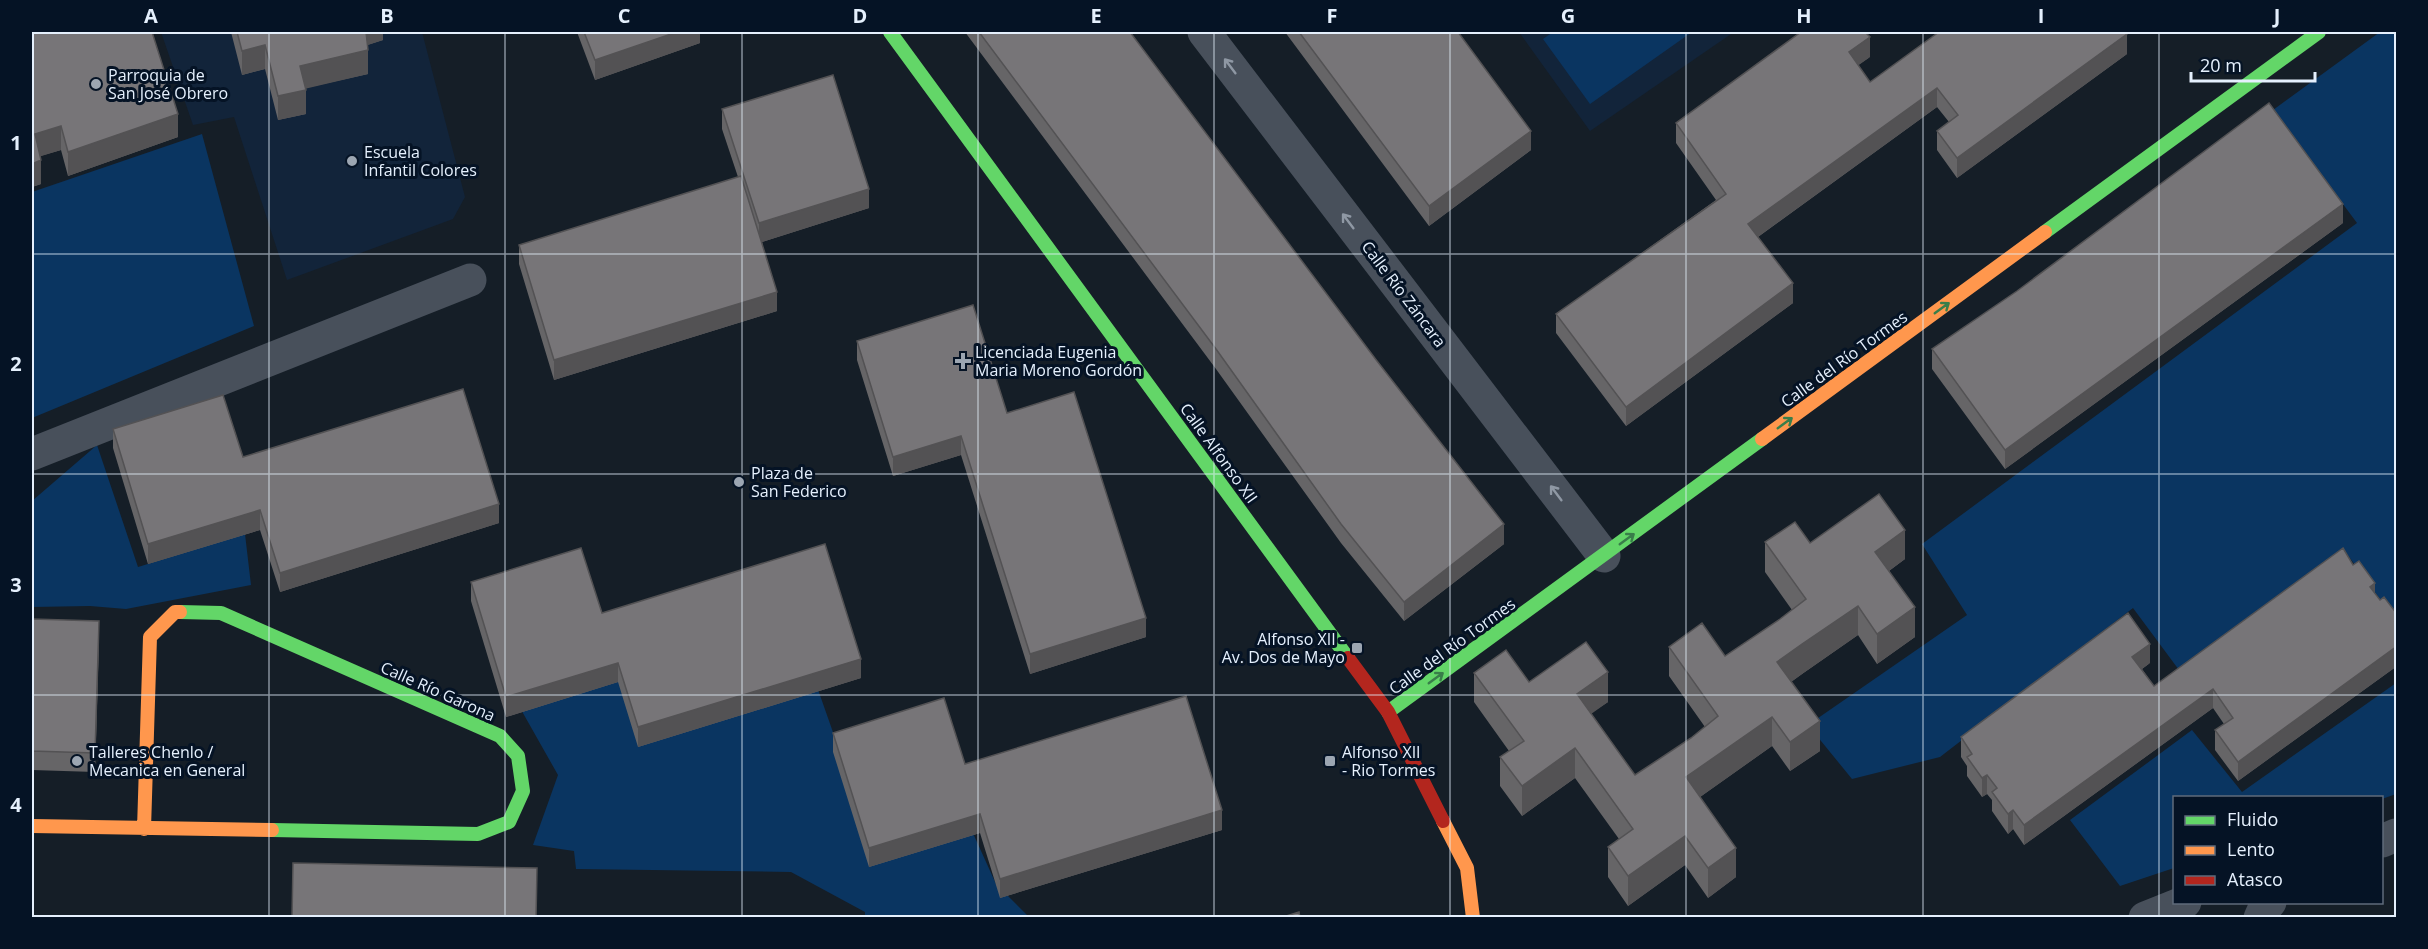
<svg xmlns="http://www.w3.org/2000/svg" width="2428" height="949" viewBox="0 0 2428 949" font-family="'Open Sans',sans-serif">
<rect width="100%" height="100%" fill="#151e27"/>
<path fill="#12243a" d="M161,32h261l43,165 -12,22 -166,61 -53,-163 -41,8z
M1519,32h215l-144,99z"/>
<path fill="#0a3561" d="M1553,32h139l-102,72 -47,-65z
M2380,32h16v589l-52,-71 -165,120 -46,-62 -193,149 -88,22 -44,-54 159,-110 -45,-71 435,-321 -84,-113z
M202,134l52,192 -222,92v-226z
M97,445l41,122 107,-33 6,51 -125,24 -36,-3 -58,1v-106z
M613,669l202,12 58,165 94,-26 29,64 33,33h-164v-5l-74,-40 -215,-3 -2,-18 -41,-6 25,-70 -43,-76z
M2396,683v111l-14,5 -208,-1v70l-54,18 -50,-66 122,-90 50,62z"/>
<g fill="none" stroke-linecap="round" stroke-linejoin="round">
<path stroke="#48505b" stroke-width="33" d="M1204,32l400,524
M32,454l438,-174
M2382,841l14,-6
M2145,918l40,-16
M2260,918l4,-9 6,-7"/>
<path stroke="#63d668" stroke-width="14" d="M890,32l458,626
M2045,232l274,-200
M180,612l41,1 279,123 18,20 5,35 -14,31 -31,12 -206,-4
M1388,712l374,-273"/>
<path stroke="#ff974d" stroke-width="14" d="M1762,439l283,-207
M1443,821l24,47 6,50
M32,826l240,4
M144,829l6,-192 25,-25h5"/>
<path stroke="#b3261e" stroke-width="14" d="M1348,658l40,54 55,109"/>
</g>
<path fill="#666567" d="M32,32l146,105 -110,39 -7,-26 -21,6 1,28 -9,3z
M231,32h152v8l-16,5 1,29 -63,14 1,26 -28,6 -13,-51 -23,6z
M577,32h123v11l-105,37z
M965,32h165l374,512 -100,77 -63,-78 -125,-174z
M1285,32h173l73,118 -102,76z
M2127,54l-170,124 -20,-28v-19l12,-9 -12,-15 -179,130 35,66 -167,123 -70,-93v-19l160,-114 -40,-57v-20l194,-66 -12,8 12,17z
M722,109l147,99 -107,34 15,69 -223,69 -35,-116v-19l219,-68 -16,-48z
M2343,223l-338,246 -73,-100v-20z
M857,341l150,72 139,224 -116,37 -69,-219 -68,21 -36,-116z
M113,429l130,28 256,66 -219,69 -20,-62 -112,34 -35,-116z
M1765,542l45,1 95,16 -16,12 26,66 -38,27 -19,-29 -56,39 -11,8 29,69 -30,20 -18,-25 -72,51 36,80 -28,21 -23,-33 -57,41 -20,-29v-30l11,-8 -44,-61 -53,38 -22,-30v-29l9,-6 -35,-49v-29l55,9 79,20 -17,11 44,62 56,-37 14,-11 -36,-51v-29l56,9 55,-37 12,-9 -27,-38z
M2353,565l27,35 17,14v52l-159,115 -23,-31v-20l9,-6 -11,-16 -189,137 -11,-16 -5,5 -16,-23v-11l-5,-6 -5,3 -15,-21v-10l-6,-9v-20l189,-74 -8,6 12,17z
M471,582l131,31 259,65 -223,69 -20,-65 -112,35 -35,-116z
M32,619l67,21 -4,132 -63,-2z
M833,733l132,31 257,66 -222,68 -20,-65 -111,34 -36,-115z"/>
<path fill="#535254" d="M365,32h18v8l-18,6z
M677,32h23v11l-105,37v-20z
M2127,34v20l-170,124v-20z
M1870,37v20l-21,15v-20z
M265,45v24l-23,6v-24z
M368,50v24l-68,16v-24z
M1937,88v19l-189,137v-20z
M306,90v24l-28,6v-24z
M178,114v23l-110,39v-24z
M61,126v24l-26,8v-24z
M1531,131v19l-102,76v-20z
M41,160v24l-9,3v-23z
M869,189v19l-110,35v-20z
M2343,204v19l-338,246v-19z
M1793,283v20l-167,123v-19z
M777,292v19l-223,69v-20z
M961,436v19l-68,21v-19z
M499,504v19l-219,69v-19z
M260,510v20l-112,34v-20z
M1504,524v20l-100,77v-19z
M1905,530v29l-30,22v-29z
M2375,583v19l-5,-15z
M1858,606v29l-56,39 -25,18v-30l25,-18z
M1915,607v30l-38,27v-30z
M1146,618v19l-116,37v-20z
M99,621v19l-4,132v-19z
M2150,644v19l-18,13v-19z
M2397,646v20l-159,115v-19z
M861,659v19l-223,69v-20z
M618,663v19l-112,35v-20z
M1608,672v30l-31,22v-30z
M2213,689v19l-189,137v-20z
M1772,717v29l-86,61v-30z
M1820,721v30l-30,20v-29z
M1575,748v30l-53,38v-30z
M1987,775v19l-5,3v-19z
M1222,810v20l-222,68v-19z
M2013,810v19l-5,5v-20z
M980,814v19l-111,34v-19z
M1685,836v29l-57,41v-30z
M1736,848v29l-28,21v-30z"/>
<path fill="#777578" stroke="#535254" stroke-width="1.5" d="M32,32h120l26,82 -110,38 -7,-26 -26,8 6,26 -9,4z
M237,32h129l2,18 -68,16 6,24 -28,6 -13,-51 -23,6z
M584,32h93l-82,28z
M979,32h151l247,329 127,163 -100,78 -63,-78 -125,-175z
M1299,32h159l73,99 -102,75z
M1801,32h64l5,5 -21,15 21,30 69,-50h186l2,2 -170,124 -20,-27 21,-16 -21,-27 -189,136 45,59 -167,124 -70,-93 170,-120 -50,-71z
M833,75l36,114 -110,34 -37,-114z
M2269,103l74,101 -338,246 -73,-101 85,-58z
M741,176l36,116 -223,68 -35,-115z
M973,305l34,108 67,-21 72,226 -116,36 -69,-218 -68,21 -36,-116z
M463,389l36,115 -219,69 -20,-63 -112,34 -35,-115 110,-34 20,62z
M1879,494l26,36 -30,22 40,55 -38,27 -19,-28 -56,38 -25,18 43,59 -30,21 -18,-25 -86,60 50,71 -28,20 -23,-32 -57,40 -20,-29 25,-18 -58,-81 -53,38 -22,-29 24,-16 -50,-68 32,-23 23,32 57,-40 22,30 -31,22 58,81 56,-37 27,-22 -49,-69 33,-24 23,33 55,-37 26,-20 -41,-57 30,-20 15,21z
M825,544l36,115 -223,68 -20,-64 -112,34 -35,-115 110,-34 21,65z
M2343,548l10,17 6,-4 16,22 -5,4 10,13 4,-3 13,17v7l-2,1 2,2v22l-159,116 -23,-32 18,-12 -20,-29 -189,136 -11,-15 -5,4 -16,-22 5,-4 -10,-13 -5,3 -15,-21 5,-3 -11,-17 167,-124 22,31 -18,13 22,29z
M32,619l67,2 -4,132 -63,-2z
M1186,696l36,114 -222,69 -20,-65 -111,34 -36,-115 111,-35 21,66z
M293,863l244,5 -1,50h-244z
M1299,912l1,6h-20z"/>
<defs><path id="oneway-shaft" d="M-6 0H5M1.5-3L5.5 0L1.5 3" fill="none" stroke-width="1.6" stroke-linecap="round" stroke-linejoin="round" transform="scale(1.5)"/></defs>
<g stroke="#8f98a4">
<use href="#oneway-shaft" transform="translate(1230 66) rotate(-127)"/>
<use href="#oneway-shaft" transform="translate(1348 221) rotate(-127)"/>
<use href="#oneway-shaft" transform="translate(1556 493) rotate(-127)"/>
</g>
<g stroke="#397e4a">
<use href="#oneway-shaft" transform="translate(1942 308) rotate(-36)"/>
<use href="#oneway-shaft" transform="translate(1785 423) rotate(-36)"/>
<use href="#oneway-shaft" transform="translate(1627 539) rotate(-36)"/>
<use href="#oneway-shaft" transform="translate(1436 678) rotate(-36)"/>
</g>
<path fill="none" stroke="#e5f0fd" stroke-width="1.5" stroke-opacity="0.55" d="M269,32v886M505,32v886M742,32v886M978,32v886M1214,32v886M1450,32v886M1686,32v886M1923,32v886M2159,32v886M32,254h2364M32,474h2364M32,695h2364"/>
<g fill="#9ca6b2" stroke="#051325" stroke-width="2">
<circle cx="96" cy="84" r="6"/>
<circle cx="352" cy="161" r="6"/>
<path d="M960 352h6v6h6v6h-6v6h-6v-6h-6v-6h6z"/>
<circle cx="739" cy="482" r="6"/>
<rect x="1351" y="642" width="12" height="12" rx="3"/>
<circle cx="77" cy="761" r="6"/>
<rect x="1324" y="755" width="12" height="12" rx="3"/>
</g>
<g text-anchor="middle" stroke-width="6" stroke-linejoin="round" paint-order="stroke">
<g font-size="16" fill="#e5f0fd" stroke="#051325" text-anchor="start">
<text x="108" y="81">Parroquia de<tspan x="108" dy="18">San José Obrero</tspan></text>
<text x="364" y="158">Escuela<tspan x="364" dy="18">Infantil Colores</tspan></text>
<text x="975" y="358">Licenciada Eugenia<tspan x="975" dy="18">Maria Moreno Gordón</tspan></text>
<text x="751" y="479">Plaza de<tspan x="751" dy="18">San Federico</tspan></text>
<text x="1345" y="645" text-anchor="end">Alfonso XII -<tspan x="1345" dy="18">Av. Dos de Mayo</tspan></text>
<text x="89" y="758">Talleres Chenlo /<tspan x="89" dy="18">Mecanica en General</tspan></text>
<text x="1342" y="758">Alfonso XII<tspan x="1342" dy="18">- Rio Tormes</tspan></text>
</g>
<g font-size="16" fill="#e5f0fd" stroke="#051325">
<text transform="translate(1404 294) rotate(53)" y="6">Calle Río Záncara</text>
<text transform="translate(1844 359) rotate(-36)" y="6">Calle del Río Tormes</text>
<text transform="translate(1219 453) rotate(54)" y="6">Calle Alfonso XII</text>
<text transform="translate(1452 646) rotate(-36)" y="6">Calle del Río Tormes</text>
<text transform="translate(438 691) rotate(24)" y="6">Calle Río Garona</text>
</g>
</g>
<rect width="2428" height="949" fill="none" stroke="#051325" stroke-width="66"/>
<rect x="2173" y="796" width="210" height="108" fill="#051325" stroke="#5f6b7b" stroke-width="1.5"/>
<rect x="2185" y="816" width="30" height="9" fill="#63d668" stroke="#5f6b7b" stroke-width="1.5"/>
<text x="2227" y="826" font-size="18" fill="#e5f0fd">Fluido</text>
<rect x="2185" y="846" width="30" height="9" fill="#ff974d" stroke="#5f6b7b" stroke-width="1.5"/>
<text x="2227" y="856" font-size="18" fill="#e5f0fd">Lento</text>
<rect x="2185" y="876" width="30" height="9" fill="#b3261e" stroke="#5f6b7b" stroke-width="1.5"/>
<text x="2227" y="886" font-size="18" fill="#e5f0fd">Atasco</text>
<path d="M2191 72v9h124v-9" fill="none" stroke="#e5f0fd" stroke-width="3"/>
<text x="2200" y="72" font-size="18" fill="#e5f0fd" stroke="#051325" stroke-width="4.5" paint-order="stroke">20 m</text>
<rect x="33" y="33" width="2362" height="883" fill="none" stroke="#e5f0fd" stroke-width="2"/>
<g font-size="20" text-anchor="middle" font-weight="bold" fill="#e5f0fd">
<text x="151" y="23">A</text>
<text x="387" y="23">B</text>
<text x="624" y="23">C</text>
<text x="860" y="23">D</text>
<text x="1096" y="23">E</text>
<text x="1332" y="23">F</text>
<text x="1568" y="23">G</text>
<text x="1804" y="23">H</text>
<text x="2041" y="23">I</text>
<text x="2277" y="23">J</text>
<text x="16" y="150">1</text>
<text x="16" y="371">2</text>
<text x="16" y="592">3</text>
<text x="16" y="812">4</text>
</g>
</svg>
